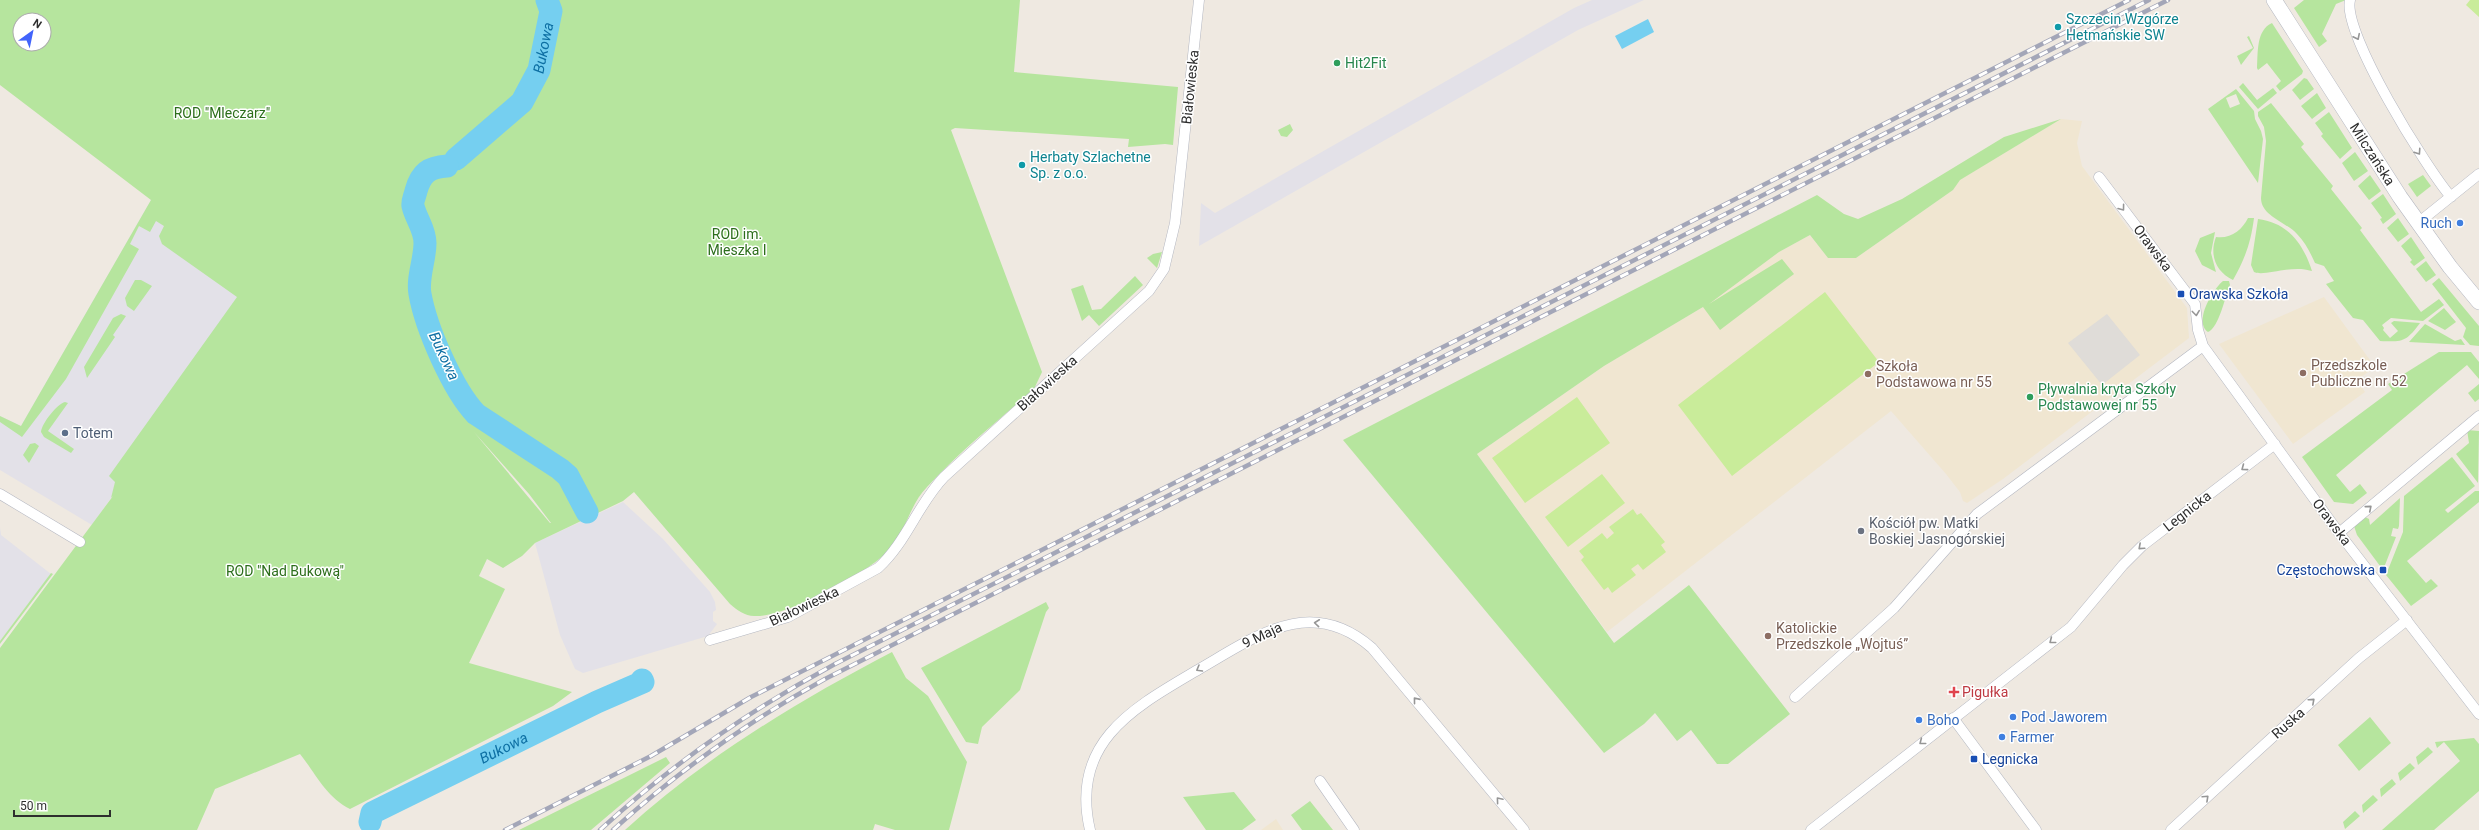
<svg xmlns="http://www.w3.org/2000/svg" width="2479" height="830" viewBox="0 0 2479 830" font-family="Roboto,sans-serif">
<rect width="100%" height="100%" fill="#efe9e1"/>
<path fill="#e3e1e8" d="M1592,0h52l-66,30 -379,216 2,-43 14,10 359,-205z
M151,200l111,85 -170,240 -92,-55v-54l21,10z
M623,502l40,37 47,53 5,10 1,8 -3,2v9l4,3 -9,12 -125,37 -8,-4 -15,-34 -25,-92z
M0,527l1,8 50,39 -51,67z"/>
<path fill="#f0e6d1" d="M2061,119l21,2 -5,22 5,23 105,142 2,30 -186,141 -36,24 -4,-2 -3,-9 -14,-18 -55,-63 -284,221 -130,-178 127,-88 99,-59 76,-55 31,-17 18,23h28l97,-68 6,-10z
M2324,297l51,70 -18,13 8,12 -72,52 -74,-100z
M1276,819l7,11h-22z"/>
<path fill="#b6e59e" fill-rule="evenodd" d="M0,0h1020l-6,72 164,15 -5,58 -8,-1 -37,3 1,-8 -174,-11 -4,2 91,242 -8,17c-36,32 -74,62 -107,98 -17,17 -21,44 -37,62 -21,24 -104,69 -136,67 -9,0 -17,-6 -24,-12l-96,-112 -11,9 -88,42 -13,13 -19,12 -16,-9 -8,17 26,13 -36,74 103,29 -19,14 -203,103c-24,-12 -34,-35 -50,-55l-85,35 -18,41h-197v-182l113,-152 -2,2 4,-16 -6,-6 128,-179 -75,-53 -3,-8 5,-10 -8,-5 -6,11 -11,-6 -9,18 9,5 -73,130 -44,58 -22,-15v-6l21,10 130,-226 -151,-115zM20,20h24v24h-24zM474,432l55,62 22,29h-1z
M2304,0h42l-10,4 -14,30 5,7 -8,6 -25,-39z
M2272,23l31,48 -1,3 -22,17 -4,-5 5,-5 -14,-18 -9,7 -1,-2c1,-15 -1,-38 15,-45z
M2249,36l5,12 -13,17 -4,-9 16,-8 -6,-11z
M2304,78l3,1 7,10 -14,11 -8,-10z
M2243,83l14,17 16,-12 4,5 -19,16 -19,-22z
M2236,89l18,22 1,8 6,12 2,8 -5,44 -50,-74zM2236,94l4,10 -10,4 -4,-10z
M2317,93l9,15 -14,11 -11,-13z
M2271,103l33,41 -3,3 32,39 -2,3 31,39 -2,2 61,82 18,-13 5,6 -21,16 -32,-3 -9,7 2,3 -1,2 7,8 8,-7 -7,-8 3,-2 26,2c-14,19 -17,19 -40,18l-17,-21 -10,-2 -27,-34 8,-3 -10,-15 -9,-3c-5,-11 -10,-21 -18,-29 -11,-12 -36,-18 -36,-36l5,-57 -2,-14 -6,-11v-4z
M2329,112l23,36 -12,11 -19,-23 2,-2 -8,-11z
M2061,119l-101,61 -7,10 -97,68h-28l-18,-23 -31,17 -70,52 73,-45 12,15 -74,56 -17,-23 -99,59 -127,88 137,189 75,-58 101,129 -62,50h-11l-26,-34 -14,11 -22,-28 -11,11 -40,29 -261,-313 474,-245 27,19 14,5 44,-20 102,-62z
M1290,124l3,6 -6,7 -6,-1 -3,-6z
M2355,152l13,19 -14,10 -12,-18z
M2370,175l11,16 -12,9 -11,-14z
M2423,175l8,11 -14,11 -9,-13z
M2383,194l13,20 -13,10 -3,-5 2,-1 -11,-15z
M2248,218h6c-3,24 -9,41 -21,62 -17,-8 -24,-25 -17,-43 15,2 26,-7 32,-19z
M2398,218l11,16 -11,8 -11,-14z
M2258,219c30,4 45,24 54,52 -21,-7 -47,6 -58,1l-3,-7z
M2215,232l-4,21 5,19 -14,-7 -7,-14 5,-13z
M2411,237l14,21 -11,8 -4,-4 2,-2 -11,-14z
M1162,252l-5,16 -10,-10 6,-4z
M2426,261l10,14 -10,7 -10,-13z
M1135,276l8,9 -44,41 -10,-11 -7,6 -11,-32 12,-4 9,25 9,-1z
M2439,278l40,48v20l-9,-1 -7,-8 3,-9 -34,-44z
M135,280h6l11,6 -18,25 -7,-5 -2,-8z
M2223,281h6l1,4c-5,11 -11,43 -22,47 -15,-10 5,-43 15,-51z
M2444,308l12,14 -11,8 -17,-9z
M121,314l5,2 -13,19 2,2 -28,41 -3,-11 29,-49z
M2425,324l30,17 6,-2 4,6 -56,-3z
M2439,352h32l8,10v17l-12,-14 -131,110 14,17 10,-8 7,9 -14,11 -19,-2 -32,-45 90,-67 -4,-6z
M2479,384v15l-4,3 -7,-9z
M65,402l3,1 -20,28 26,18 -3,4 -27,-16 -3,-5c1,-9 16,-28 24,-30z
M2467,430l12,1 -1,52 -22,-29 13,-11z
M35,443l4,3 -10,17 -6,-8 7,-11z
M2452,457l23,29 -30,24 3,3 27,-22h4v11l-72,59 19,22 5,-4 7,7 -27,20 -25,-31 17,-43 1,-36z
M2400,498l-1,28 -1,3 -5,-1 -2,8 5,1 -13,33 -26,-35 -3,-9 11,-9 4,2 1,6z
M51,573l2,1 -53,70v-3z
M1046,602l3,6 -3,4 -26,78 -38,37 -4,17 -12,-2 -45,-74z
M892,652l14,26 22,18 39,66 -18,68h-54l-20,-6 -2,6h-248c79,-72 171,-128 267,-178z
M2370,717l21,26 -32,28 -21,-26z
M2474,738l5,6v47l-45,39h-52l78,-69 -16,-19 -7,6 -2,-6z
M2428,747l5,5 -15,13 -2,-8z
M666,757l4,6 -79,67h-72z
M2410,763l5,5 -15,13 -2,-8z
M2392,779l4,5 -15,13 -1,-8z
M1234,792l22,28 -14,10h-36l-23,-33z
M2373,795l5,5 -15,13 -1,-8z
M1310,801l23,29h-31l-11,-15z
M2355,811l5,5 -15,13 -2,-7z"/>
<path fill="#c9ec9a" d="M2470,0h9v17l-13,-12z
M1825,292l54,70 -147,114 -54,-71z
M1577,397l33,46 -85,60 -33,-45z
M1602,474l23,29 -57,44 -23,-30z
M1633,509l4,6 4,-2 24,29 -4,3 5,7 -23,18 -5,-6 -7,5 5,6 -24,18 -4,-6 -4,3 -23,-30 3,-3 -5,-6 23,-18 5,6 7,-6 -5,-6z"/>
<path fill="#dfdcd8" d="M2107,314l33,41 -38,30 -34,-42z"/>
<path fill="#75cff0" d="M1648,19l6,13 -32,17 -7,-13z"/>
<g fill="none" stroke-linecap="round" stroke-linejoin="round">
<g stroke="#75cff0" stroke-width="23">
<path id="s1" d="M456,159l66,-57 17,-32 12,-59 -4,-11"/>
<path d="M447,166c-18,1 -26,7 -31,25 -1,5 -4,10 -3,15 3,13 12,23 12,37 0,17 -8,35 -5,51 6,34 33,96 56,120l84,55 8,7 19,36"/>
<path id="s2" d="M370,822l2,-9 225,-111 46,-20 -1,-2"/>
</g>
<g stroke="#b4b7c1" stroke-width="11">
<path id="street" d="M2350,0c-8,33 77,169 101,197
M2099,177l96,127 3,26 5,16 136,187 140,181
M2418,223l61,-49
M0,494l80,48
M2339,533l140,-117
M710,640l78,-23 90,-49c28,-25 40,-64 66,-91l205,-186 15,-22 11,-46 24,-223
M1795,697l99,-89 83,-94 226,-168
M1953,718l83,112
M1320,781l34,49
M1090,830c-21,-90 47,-124 111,-162 57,-33 110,-73 171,-20l152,182
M1811,830l260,-203 52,-62 19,-19 133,-102
M2171,830l188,-172 48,-38"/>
</g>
<g stroke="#b4b7c1" stroke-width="16">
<g id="secondary">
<path id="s3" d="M2274,0l126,197 50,70 29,35"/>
</g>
</g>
<use href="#street" stroke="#fff" stroke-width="10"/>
<use href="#secondary" stroke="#fff" stroke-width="15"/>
<g stroke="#a3a6b8" stroke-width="4.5">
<path id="rail" d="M505,830l146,-74 100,-59 1378,-697
M600,830c72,-66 150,-120 235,-166l1314,-664
M613,830c65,-59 136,-109 212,-151l1343,-679"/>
</g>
<use href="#rail" stroke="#fff" stroke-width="3" stroke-dasharray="9" stroke-linecap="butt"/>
</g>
<defs><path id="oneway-chevron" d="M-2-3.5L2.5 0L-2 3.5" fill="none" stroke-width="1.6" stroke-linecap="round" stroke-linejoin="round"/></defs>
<g stroke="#969696">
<use href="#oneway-chevron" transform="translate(2357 37) rotate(64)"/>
<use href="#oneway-chevron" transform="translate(2418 152) rotate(56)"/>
<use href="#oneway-chevron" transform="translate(2122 208) rotate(53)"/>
<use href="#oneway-chevron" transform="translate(2196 313) rotate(83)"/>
<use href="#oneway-chevron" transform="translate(2244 468) rotate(143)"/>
<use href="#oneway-chevron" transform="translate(2369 508) rotate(-40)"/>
<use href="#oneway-chevron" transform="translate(2141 547) rotate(138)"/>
<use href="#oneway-chevron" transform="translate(1317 623) rotate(-174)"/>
<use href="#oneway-chevron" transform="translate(2052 641) rotate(142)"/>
<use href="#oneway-chevron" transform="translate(1199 669) rotate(150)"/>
<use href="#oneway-chevron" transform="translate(1416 700) rotate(-129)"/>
<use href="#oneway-chevron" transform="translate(2312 701) rotate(-42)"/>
<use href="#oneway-chevron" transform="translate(1922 742) rotate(142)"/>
<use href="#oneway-chevron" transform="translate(2206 798) rotate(-43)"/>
<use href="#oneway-chevron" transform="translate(1499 800) rotate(-130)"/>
</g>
<g fill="#0f9aa8" stroke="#fff" stroke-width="1.5">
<circle cx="2058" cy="27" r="4"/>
<circle cx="1022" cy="165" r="4"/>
</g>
<g fill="#2e9e5b" stroke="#fff" stroke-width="1.5">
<circle cx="1337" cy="63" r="4"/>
<circle cx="2030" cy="397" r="4"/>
</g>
<g fill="#3f7fe0" stroke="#fff" stroke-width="1.5">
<circle cx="2460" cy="223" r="4"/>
<circle cx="2013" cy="717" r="4"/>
<circle cx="1919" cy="720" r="4"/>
<circle cx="2002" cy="737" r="4"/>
</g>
<g fill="#1a4fb4" stroke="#fff" stroke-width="1.5">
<rect x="2177" y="290" width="8" height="8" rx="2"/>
<rect x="2379" y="566" width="8" height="8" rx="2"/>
<rect x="1970" y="755" width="8" height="8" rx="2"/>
</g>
<g fill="#8d6e63" stroke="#fff" stroke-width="1.5">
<circle cx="2303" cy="373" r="4"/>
<circle cx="1868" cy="374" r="4"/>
<circle cx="1768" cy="636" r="4"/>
</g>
<circle fill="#5c6f8a" stroke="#fff" stroke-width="1.5" cx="65" cy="433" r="4"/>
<circle fill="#6b7280" stroke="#fff" stroke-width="1.5" cx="1861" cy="531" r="4"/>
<path fill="#e0444e" stroke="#fff" stroke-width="1.5" d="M1952 686h4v4h4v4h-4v4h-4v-4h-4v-4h4z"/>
<g text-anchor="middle" stroke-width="3" stroke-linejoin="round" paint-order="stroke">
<g font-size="14" fill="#0d838f" stroke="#fff" text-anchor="start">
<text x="2066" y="24">Szczecin Wzgórze<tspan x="2066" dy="16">Hetmańskie SW</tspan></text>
<text x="1030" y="162">Herbaty Szlachetne<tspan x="1030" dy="16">Sp. z o.o.</tspan></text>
</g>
<g font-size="14" fill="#27864d" stroke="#fff" text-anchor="start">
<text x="1345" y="68">Hit2Fit</text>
<text x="2038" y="394">Pływalnia kryta Szkoły<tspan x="2038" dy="16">Podstawowej nr 55</tspan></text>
</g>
<g font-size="14" fill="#2e2e2e" stroke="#fff">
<text transform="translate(1190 87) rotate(-84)" y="5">Białowieska</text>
<text dy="5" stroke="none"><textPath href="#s3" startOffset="183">Milczańska</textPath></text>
<text transform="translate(2153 248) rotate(53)" y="5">Orawska</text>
<text transform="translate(1047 383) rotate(-42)" y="5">Białowieska</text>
<text transform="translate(2187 511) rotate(-38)" y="5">Legnicka</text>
<text transform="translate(2332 522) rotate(53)" y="5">Orawska</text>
<text transform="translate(804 606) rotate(-25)" y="5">Białowieska</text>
<text transform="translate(1262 635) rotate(-25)" y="5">9 Maja</text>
<text transform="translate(2288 723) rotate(-42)" y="5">Ruska</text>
</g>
<g font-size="14" fill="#2c6e1b" stroke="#fff">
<text x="222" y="118">ROD "Mleczarz"</text>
<text x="737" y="239">ROD im.<tspan x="737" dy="16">Mieszka I</tspan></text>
<text x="285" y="576">ROD "Nad Bukową"</text>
</g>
<g font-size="14" fill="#366cbe" stroke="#fff" text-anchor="start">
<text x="2452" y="228" text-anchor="end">Ruch</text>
<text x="2021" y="722">Pod Jaworem</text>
<text x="1927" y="725">Boho</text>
<text x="2010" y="742">Farmer</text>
</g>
<g font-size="14" fill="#164399" stroke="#fff" text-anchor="start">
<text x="2189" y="299">Orawska Szkoła</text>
<text x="2375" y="575" text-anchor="end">Częstochowska</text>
<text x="1982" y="764">Legnicka</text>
</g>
<g font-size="14" fill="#785e54" stroke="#fff" text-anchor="start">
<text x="2311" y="370">Przedszkole<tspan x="2311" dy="16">Publiczne nr 52</tspan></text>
<text x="1876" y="371">Szkoła<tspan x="1876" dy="16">Podstawowa nr 55</tspan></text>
<text x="1776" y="633">Katolickie<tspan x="1776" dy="16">Przedszkole „Wojtuś”</tspan></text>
</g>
<g font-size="14" fill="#4e5e75" stroke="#fff" text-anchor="start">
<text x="73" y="438">Totem</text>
</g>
<g font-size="14" fill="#5b616d" stroke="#fff" text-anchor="start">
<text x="1869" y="528">Kościół pw. Matki<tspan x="1869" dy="16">Boskiej Jasnogórskiej</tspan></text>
</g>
<g font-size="14" fill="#be3a42" stroke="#fff" text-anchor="start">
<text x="1962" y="697">Pigułka</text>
</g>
<g font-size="15" font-style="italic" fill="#0d6fa3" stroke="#fff">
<text dy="5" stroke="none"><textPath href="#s1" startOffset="146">Bukowa</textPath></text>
<text transform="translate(444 356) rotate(65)" y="5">Bukowa</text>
<text dy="5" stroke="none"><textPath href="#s2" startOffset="156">Bukowa</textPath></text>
</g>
</g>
<g transform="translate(32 32) rotate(33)"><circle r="19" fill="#ffffff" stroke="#ababab"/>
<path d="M0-3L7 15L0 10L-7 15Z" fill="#4264fb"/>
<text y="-6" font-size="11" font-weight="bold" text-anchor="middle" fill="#2e2e2e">N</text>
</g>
<path d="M14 810v6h96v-6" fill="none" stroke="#2e2e2e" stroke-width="2"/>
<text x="20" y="810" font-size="12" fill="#2e2e2e" stroke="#ffffff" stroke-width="3" paint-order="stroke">50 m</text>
</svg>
